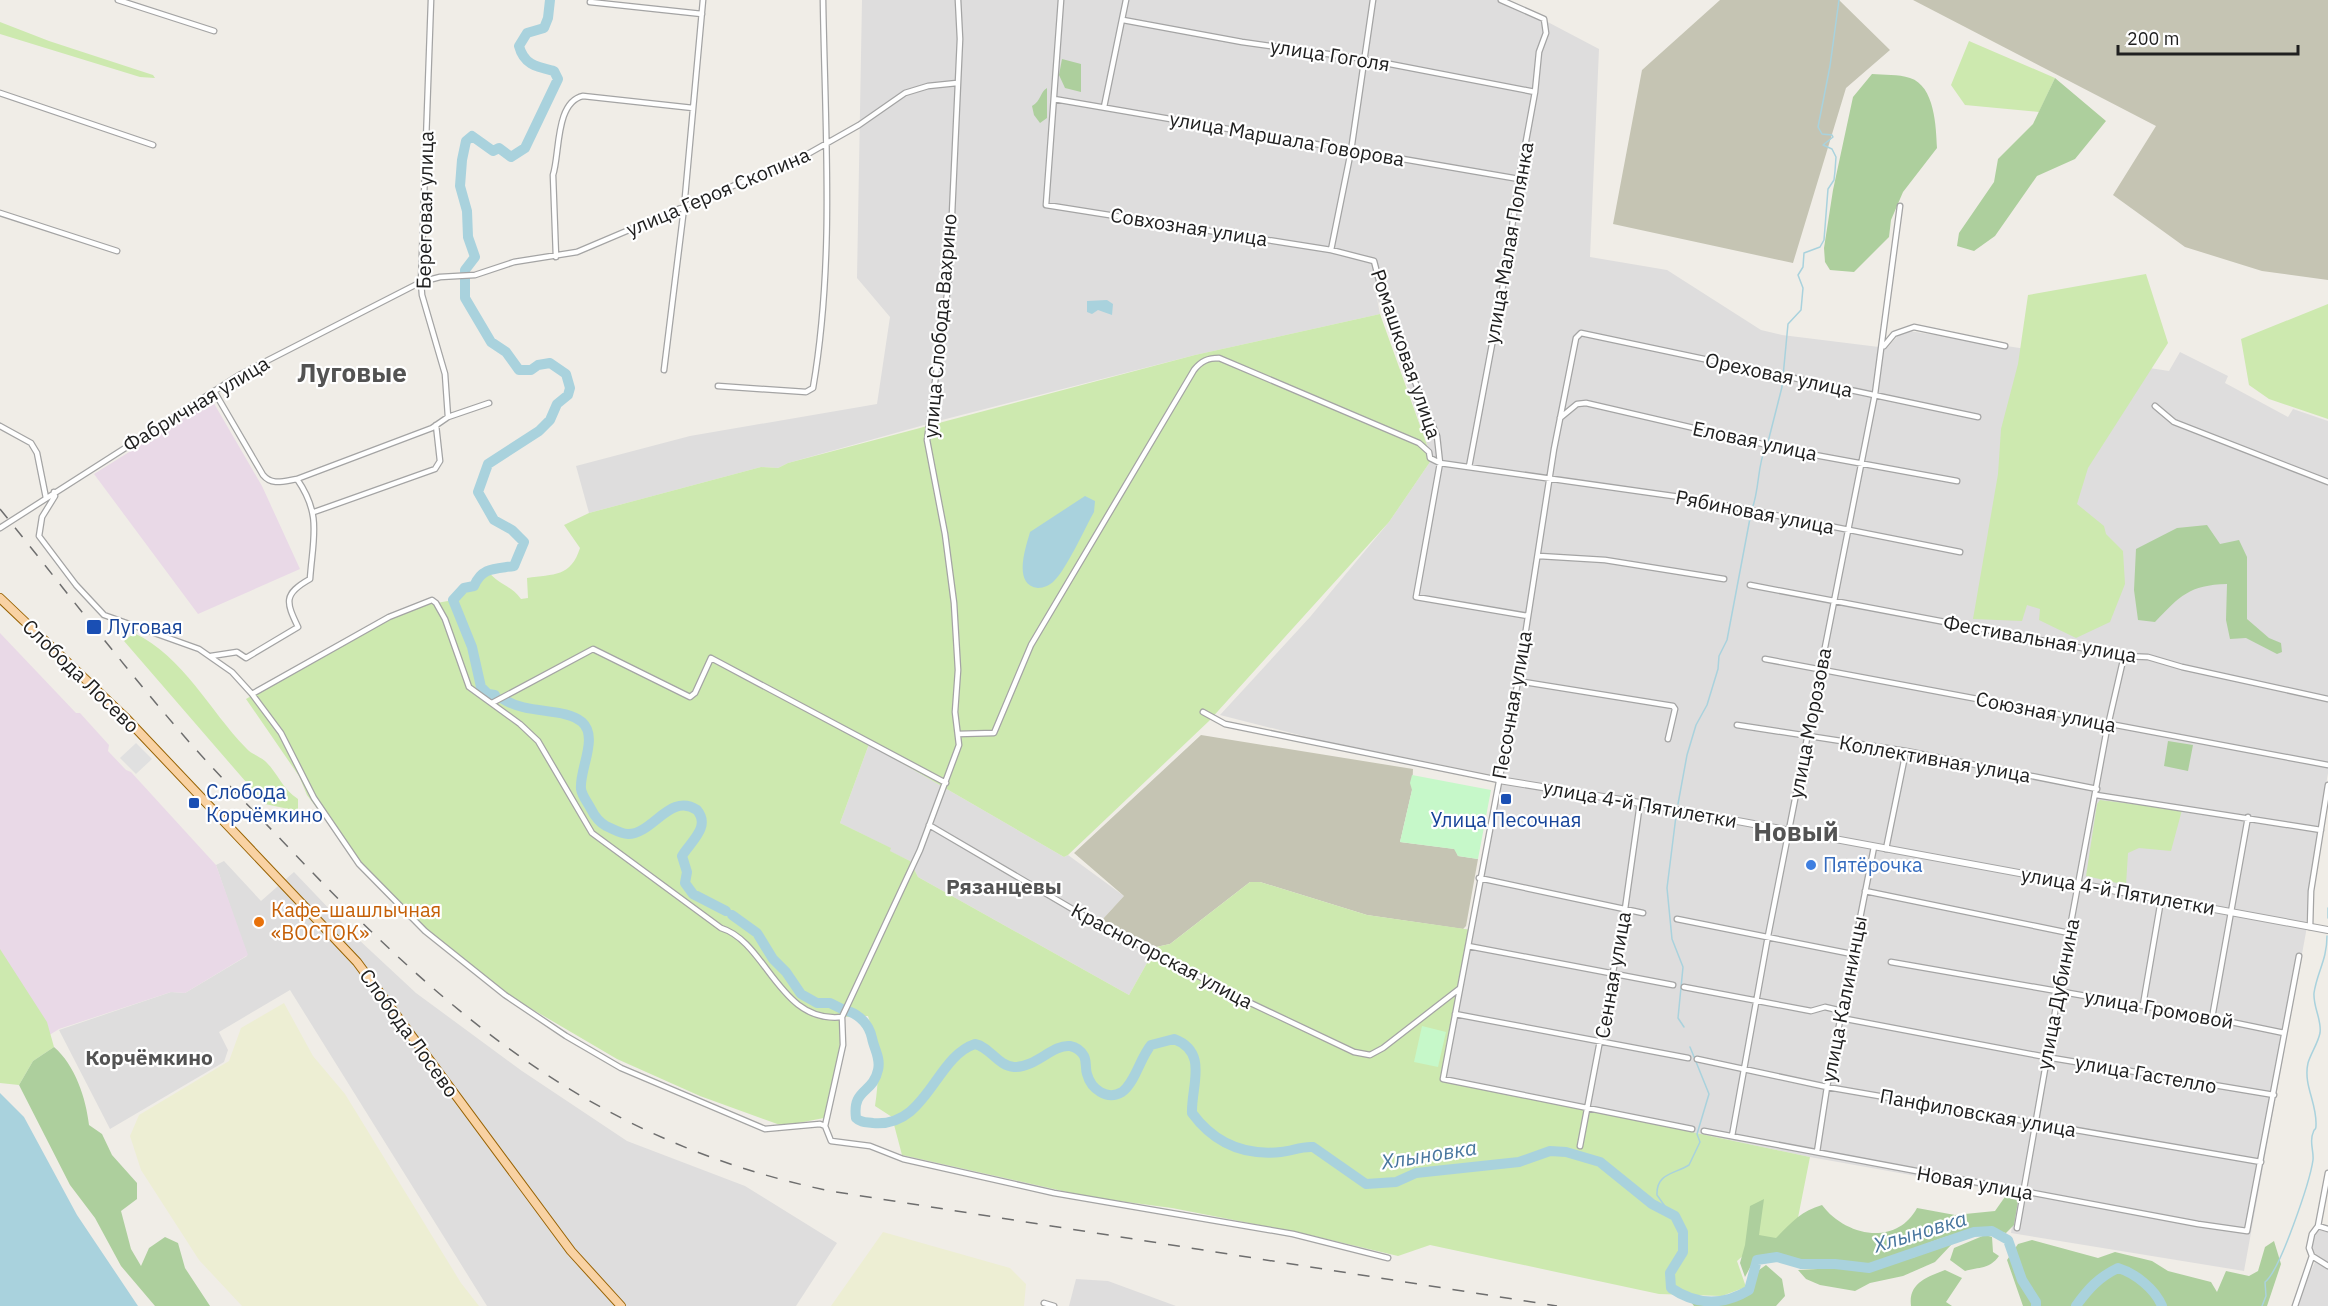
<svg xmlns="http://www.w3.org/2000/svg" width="2328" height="1306" viewBox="0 0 2328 1306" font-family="'IBM Plex Sans',sans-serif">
<rect width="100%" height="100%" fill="#f0ede7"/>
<path fill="#dedddd" d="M862,0h644l93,49 -9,208 77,13 94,60 21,5 105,13 16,-18 266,41 11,-19 48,24 -3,7 63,34 5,-8 35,12v352l-20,117 -2,42 -62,339 -233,-38 6,-39 -207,-37 -364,-77 26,-150 31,-153 -180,-36 -103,-26 90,-98 79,-95 43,-63 -55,-161 3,16 -185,41 -253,65 -154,43 -10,5 -17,-1 -172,46 -13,-47 114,-30 187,-32 13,-87 -33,-39z
M869,744l195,113 4,-2 56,41 -22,24 54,27 -27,48 -211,-118 -8,-16 -21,-10 1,-3 -50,-25z
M224,861l37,40 33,-29 64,67 58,54 106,78 105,70 118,45 92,57 -41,63h-309l-197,-316 -71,42 9,18 -4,12 -114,67 -51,-99 112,-38 14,1 62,-37 -31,-91z
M2316,1229l12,3v32l-12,-9 -6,-8z
M2315,1262l13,6v38h-33z
M1076,1279l32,2 68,25h-107z"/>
<path fill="#e9d9e7" d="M212,400l50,86 38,83 -102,45 -104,-140z
M0,633l76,80h4l29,32 -1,6 18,19 5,2 85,93 32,90 -63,38 -14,-1 -112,37 -35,22 -24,-28z"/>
<path fill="#c5c4b3" d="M1720,0h119l51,50 -44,38 -53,175 -180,-39 29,-154z
M1913,0h415v280l-66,-9 -77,-24 -72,-52 43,-69z
M1201,735l212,34 -1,21 -12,52 55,7 3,7 20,3 -12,67 -3,3 -96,-14 -107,-33h-10l-80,62 -14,3 -54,-27 22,-24 -50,-43z"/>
<path fill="#edeed3" d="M284,1003l29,53 32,38 116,189 18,23h-237l-43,-46 -58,-90 -11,-34 9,-21 90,-54 12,-33z
M883,1232l127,36 16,16 -2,22h-193z"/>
<path fill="#cde9af" d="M0,22l49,19 104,34 2,3 -15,-1 -140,-43z
M1969,41l86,37 -16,34 -74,-7 -14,-20z
M2146,274l22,69 -80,125 -11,36 27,22 2,8 17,17 2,33 -15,38 -34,16 -37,-18 1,-11 -13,-4 -5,16 -49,-2 25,-145 3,-45 17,-65 10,-69z
M2328,304v115l-59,-20 -20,-14 -8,-46z
M1380,314l52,145 -43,63 -180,199 -141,134 -4,2 -195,-113 -29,79 51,25 -1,3 20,10 8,16 211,118 27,-48 14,-3 80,-62h10l107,33 105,15 -26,150 364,77 -18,91 -30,-9 -25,22 9,26 -24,9 -63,-2 -229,-49 -32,11 -97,-23 -129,-25 -83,-11 -187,-42 -10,-38 -17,-11c5,-33 4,-58 -7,-90l-26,1 1,17 -14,83 -46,9 -83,-30 -83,-37 -104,-61 -79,-61 -76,-74 -51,-68 -8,-19 -53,-77 143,-82 43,-17 5,3 16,-3 11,-12 10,-2 5,-12 7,-5c13,17 24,15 35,30l7,-1 -1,-20c27,-4 44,-1 53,-30l-16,-23 25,-12 172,-46 17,1 10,-5 407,-108z
M134,633c50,24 75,77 112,115 5,6 13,8 19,13 13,12 17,28 33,38v12l-33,-7 -141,-163z
M2100,800l82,10 -11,41 -32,-3 -11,5 -2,32 -40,-9 11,-72z
M0,949l47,73 7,25 -21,14 -14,24 -19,-2z"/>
<path fill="#adcf9d" d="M1062,59l19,5v28l-16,-4 -6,-13z
M1872,74c12,1 26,0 38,4 25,8 26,49 27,70l-34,44 -12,28 -2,17 -35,35 -24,-2 -5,-8 -1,-14 9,-58 20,-93z
M2055,78l51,43 -31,38 -38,17 -42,60 -21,15 -17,-5 2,-13 35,-51 4,-23 35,-35z
M1047,88v30l-7,5 -6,-8 -2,-9c9,-5 8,-14 15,-18z
M2207,525l13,19 19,-4 8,17v62l22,19 12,5 1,9 -5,2 -31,-16 -16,1 -4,-19 1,-36c-38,1 -47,12 -72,38l-17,-2 -4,-30 2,-41 41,-21z
M2168,741l25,4 -5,26 -24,-5z
M54,1047c21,18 32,51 35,78l13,9 10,21 25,28v16l-16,12 10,38 10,17 8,-18 16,-11 13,6 7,25 25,38h-55l-34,-40 -26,-48 -25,-33 -51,-100 14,-24z
M2007,1194l7,2 4,5 -4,24 -8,8c-50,-13 -95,24 -142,31 -14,2 -28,-4 -41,-4 -8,0 -16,3 -23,2 -22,-4 -20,-8 -45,-4l-10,19 -5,-14 5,-18 5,-39 14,-7 -5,36 17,3c15,-15 25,-27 46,-33 23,31 74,42 95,3l38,7 40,-4z
M1985,1235l7,2 1,15 6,4c-9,13 -20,11 -34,15l-15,-11 4,-12z
M2032,1240l66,18 17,-6 37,9 16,10 43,11 6,10 9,-21 23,5 9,-5 7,-24 9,-6 7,23 -14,42h-244l-16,-46 11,-16z
M1943,1244h9l-17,18 -32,14 -33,7 -15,8 -35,-6 -14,-6 -8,-9 40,-2 31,3 46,-14z
M1766,1265l16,14 3,17 -9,10h-82l-3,-4c22,4 41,1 61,-10l7,-22z
M1945,1270l17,8 -16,24 6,4h-41c-3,-23 16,-29 34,-36z"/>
<path fill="#c6f8c9" d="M1412,775l79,15 -13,69 -20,-3 -4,-7 -54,-7 12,-52 -2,-7z
M1422,1026l24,6 -8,35 -24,-5z"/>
<path fill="#e0e0e0" d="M136,743l16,16 -16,15 -16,-16z"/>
<path fill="#a9d2dd" d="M1107,300l6,4 -1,11 -14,-5 -6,4 -5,-2v-11z
M1085,496l10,5 -1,11c-9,16 -28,58 -40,69 -4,4 -10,7 -16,7 -26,-3 -12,-41 -8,-56z
M0,1093l24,24 53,98 61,91h-138z"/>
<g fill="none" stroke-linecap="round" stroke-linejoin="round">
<path stroke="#a9d2dd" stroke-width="1.5" d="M1768,442l14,-55 6,-63 13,-14 2,-22 -5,-13 5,-8 1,-14 16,-6 4,-7 4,-51 6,-9 1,-9 1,-14 -4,-8 -9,-4 10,-8 -1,-2 -10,-1 -4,-7 12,-61 9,-66
M1752,509c8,-21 5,-45 14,-62
M1678,804l9,-49 9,-30 11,-20 11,-36 1,-13 8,-16 24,-127
M1676,816l-9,72 5,51 11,28 -5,51 6,9
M2328,908v10
M1669,1212l-12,-17c-1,-22 18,-21 32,-30l11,-23 -3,-8 12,-40 -19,-47
M2262,1306l4,-10 -1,-14c15,-11 45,-101 48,-122 1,-9 -4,-19 0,-27 2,-7 3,-1 3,-8 1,-22 -13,-40 -8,-62 3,-10 10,-20 12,-30 2,-13 -7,-26 -6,-40 3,-21 13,-33 13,-57"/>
<path stroke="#a9d2dd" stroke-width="10" d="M495,695l-7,-1 -7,-7 -9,-40 -19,-47 11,-12 10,-2c8,-19 21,-17 40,-20l10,-24 -12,-12 -18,-10 -16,-28 10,-28 51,-33 11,-11 7,-16 11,-9 2,-7 -4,-14 -16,-11 -12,2 -7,5h-12l-13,-18 -15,-10 -26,-44v-28l10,-13 -7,-20 -1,-26 -7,-25 2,-26 4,-19 6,-5 21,15 6,-3 12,9 14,-9 33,-69 -4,-8c-17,-4 -30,-6 -35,-25l8,-13 17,-5 4,-10 2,-18
M503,699c25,16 61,8 79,23 17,15 -3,48 -1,67 1,7 7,14 10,20 4,8 8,13 15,17 7,3 15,8 22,8 25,0 42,-42 69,-24 14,17 -6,31 -15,46l5,16 -2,11 8,11 33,17
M732,915l25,18 16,26 13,13 15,22 16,9h13l12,6
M848,1011c13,5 21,13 24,27 2,11 9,20 6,32 -5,24 -26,18 -22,48 5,5 10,4 17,5 54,5 62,-66 102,-79 15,3 23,22 39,23 21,1 39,-23 56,-21 6,1 11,5 14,10 3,6 1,12 3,18 4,15 20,27 35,18 13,-9 18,-34 29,-47l23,-6c35,13 17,47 18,74 22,30 51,43 89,39 11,-1 21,-6 32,-5l53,37 30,-2 20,-9 103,-11 31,-11 16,1 34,10 52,42 23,12 8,16v20l-13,21 1,15c25,17 52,18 78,2l8,-30 20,-3 24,7h34l34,4 105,-36 18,-1 16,9 14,40 14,22v4
M2076,1306c12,-17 23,-29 42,-38 17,5 37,21 44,38"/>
<g stroke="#a4a4a4" stroke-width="7">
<path id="minor" d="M118,0l96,31
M431,0l-10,282 1,13 23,79 3,43
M1061,0l-15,205 285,45 43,11 14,54 49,121 3,27 -24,134 112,19
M590,2l112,12
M1123,20l119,22 122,17 171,33
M0,93l153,52
M1054,99l465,80
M1104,107l22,-107
M0,213l117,38
M1331,250l20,-99 22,-151
M556,257l-3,-82c7,-21 2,-73 30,-79l110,12
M1884,346l10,-12 20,-7 91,19
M664,370l20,-162 19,-208
M718,386l88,6 7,-4c22,-128 12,-259 10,-388
M2155,406l19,16 154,60
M1560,418l17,-14 9,-1 207,48 164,30
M0,426l31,17 6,10 9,45
M1469,467l36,-192 14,-96 16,-87 4,-40 7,-19 -2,-14 -43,-19
M297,479l135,-51 16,-11 41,-14
M54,492l1,4 -13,21 -3,19 37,49 28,30 95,34 33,23 20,22 29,39 33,65 45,66 66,67 80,64 61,41 55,32 144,61 55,-5 5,2 6,15 39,5 33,13 151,34 239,41 95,24
M314,512l121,-43 5,-8 -4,-36
M0,528l241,-154 180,-92 19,-5 35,-2 39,-13 63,-10 229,-97 53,-30 46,-32 23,-7 29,-3
M1539,556l66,4 119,19
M1750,585l374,71 24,1 34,10 146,32
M211,656l26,-4 9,6 52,-31c-12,-25 -15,-33 12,-48 3,-42 12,-64 -13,-100 -13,2 -25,7 -34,-4l-49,-84
M1765,659l563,106
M1518,681l155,25 2,3 -7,30
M252,694l137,-77 43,-17 4,3 9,16 24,68 51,37 18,17 54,92 129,95c46,14 58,96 121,89
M492,703l101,-54 97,48 5,-4 16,-35 235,125
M1203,712l22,12 274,56
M1737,725l169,26 191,38
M958,734l36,-1 37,-88 163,-275c7,-9 14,-12 25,-12l200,85 10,9 1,6 10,5 254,36 266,53
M2096,795l225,35
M929,825l157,92 154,81 114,54 16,3 13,-7 76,-59
M1886,849l20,-98
M1479,878l164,35
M1865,891l204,42
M1677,919l175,35
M2310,927l1,-36 17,-106
M1468,946l205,39
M1891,962l321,56 72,15
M1684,987l127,24 14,-4 17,4
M2143,1005l18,-105
M1455,1014l233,44
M1841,1018l205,39 228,38
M2212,1018l36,-201
M1697,1059l130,28 434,75
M825,1126l18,-81 -1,-28 78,-167 39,-105 -4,-33 3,-42 -4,-67 -9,-69 -18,-94 22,-160 11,-241 -2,-39
M1692,1129l-249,-50 75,-398 36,-232 22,-111 5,-5 397,84
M1704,1131l494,93 49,7 52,-275
M1732,1136l36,-200 107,-542 25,-188
M1580,1146l45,-237 15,-106
M1817,1152l10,-65 47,-240
M2318,1226l10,3
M2017,1228l52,-295 37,-199 18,-78
M2312,1256l16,10
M1044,1303l10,3
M2295,1306l17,-50 -3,-8 3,-14 6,-8 10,-53"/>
</g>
<g stroke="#a4a4a4" stroke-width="8">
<path id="tertiary" d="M1499,780l141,23 688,127"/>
</g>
<g stroke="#986304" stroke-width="10">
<path id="primary" d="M0,598l125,119 232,245 214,289 50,55"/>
</g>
<use href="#minor" stroke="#fff" stroke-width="4.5"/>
<use href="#tertiary" stroke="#fff" stroke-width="6"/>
<use href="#primary" stroke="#f9d2a3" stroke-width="8"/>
<path stroke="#6e6e6e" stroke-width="1.5" stroke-dasharray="12 12" stroke-linecap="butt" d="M0,509c59,73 116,148 177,219 36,42 75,81 113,121 160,169 306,293 540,342l727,115"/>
</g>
<g fill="#1a4fb4" stroke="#fff" stroke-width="2">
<rect x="86" y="619" width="16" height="16" rx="3"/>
<rect x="1500" y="793" width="12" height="12" rx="3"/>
<rect x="188" y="797" width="12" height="12" rx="3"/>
</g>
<circle fill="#3f7fe0" stroke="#fff" stroke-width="2" cx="1811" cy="865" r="6"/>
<circle fill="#e8710a" stroke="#fff" stroke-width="2" cx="259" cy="922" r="6"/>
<g text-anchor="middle" stroke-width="4.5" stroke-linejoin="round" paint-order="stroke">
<g font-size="20" fill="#202020" stroke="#fff">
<text transform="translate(1330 55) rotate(9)" y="7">улица Гоголя</text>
<text transform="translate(1287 139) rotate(10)" y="7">улица Маршала Говорова</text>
<text transform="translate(718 192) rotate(-23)" y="7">улица Героя Скопина</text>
<text transform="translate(425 210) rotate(-89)" y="7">Береговая улица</text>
<text transform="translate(1189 227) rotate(9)" y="7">Совхозная улица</text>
<text transform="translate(1509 243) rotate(-80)" y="7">улица Малая Полянка</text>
<text transform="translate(940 326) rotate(-85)" y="7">улица Слобода Вахрино</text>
<text transform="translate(1406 354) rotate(71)" y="7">Ромашковая улица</text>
<text transform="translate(1779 375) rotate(12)" y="7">Ореховая улица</text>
<text transform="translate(196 404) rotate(-31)" y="7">Фабричная улица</text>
<text transform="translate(1755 441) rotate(12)" y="7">Еловая улица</text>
<text transform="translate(1755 512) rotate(11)" y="7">Рябиновая улица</text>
<text transform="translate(2040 639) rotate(10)" y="7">Фестивальная улица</text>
<text transform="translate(81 676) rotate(44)" y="7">Слобода Лосево</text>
<text transform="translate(1512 705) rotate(-80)" y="7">Песочная улица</text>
<text transform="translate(2046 712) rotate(11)" y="7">Союзная улица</text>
<text transform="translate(1810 723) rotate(-79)" y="7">улица Морозова</text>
<text transform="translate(1935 759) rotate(10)" y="7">Коллективная улица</text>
<text transform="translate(1640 804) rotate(10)" y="7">улица 4-й Пятилетки</text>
<text transform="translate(2118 891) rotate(10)" y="7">улица 4-й Пятилетки</text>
<text transform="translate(1162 956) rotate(28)" y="7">Красногорская улица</text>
<text transform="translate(1613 975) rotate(-80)" y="7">Сенная улица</text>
<text transform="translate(2058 994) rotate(-79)" y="7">улица Дубинина</text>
<text transform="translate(1844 999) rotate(-79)" y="7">улица Калининцы</text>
<text transform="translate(2159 1009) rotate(10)" y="7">улица Громовой</text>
<text transform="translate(409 1033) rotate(54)" y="7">Слобода Лосево</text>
<text transform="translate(2146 1074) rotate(10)" y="7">улица Гастелло</text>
<text transform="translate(1978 1113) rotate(10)" y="7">Панфиловская улица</text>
<text transform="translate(1975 1183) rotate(10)" y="7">Новая улица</text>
</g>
<g font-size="20" fill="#164399" stroke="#fff" text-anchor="start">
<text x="107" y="634">Луговая</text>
<text x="206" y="799">Слобода<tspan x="206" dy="23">Корчёмкино</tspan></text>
<text x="1506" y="827" text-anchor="middle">Улица Песочная</text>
</g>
<g font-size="20" fill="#366cbe" stroke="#fff" text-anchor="start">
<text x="1823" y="872">Пятёрочка</text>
</g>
<g font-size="20" fill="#c56008" stroke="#fff" text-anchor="start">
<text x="271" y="917">Кафе-шашлычная<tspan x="271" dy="23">«ВОСТОК»</tspan></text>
</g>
<g font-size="21" font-weight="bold" fill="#535353" stroke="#fff">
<text x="1004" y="894">Рязанцевы</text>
<text x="149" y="1065">Корчёмкино</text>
</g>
<g font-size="21" font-style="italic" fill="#48769e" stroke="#fff">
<text transform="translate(1429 1155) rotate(-9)" y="7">Хлыновка</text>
<text transform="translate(1920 1232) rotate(-17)" y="7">Хлыновка</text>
</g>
<g font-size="26" font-weight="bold" fill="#535353" stroke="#fff">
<text x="352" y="382">Луговые</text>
<text x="1796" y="841">Новый</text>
</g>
</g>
<path d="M2118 45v9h180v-9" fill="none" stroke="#202020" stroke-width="3"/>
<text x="2127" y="45" font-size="18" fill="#202020" stroke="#ffffff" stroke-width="4.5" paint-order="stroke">200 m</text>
</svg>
